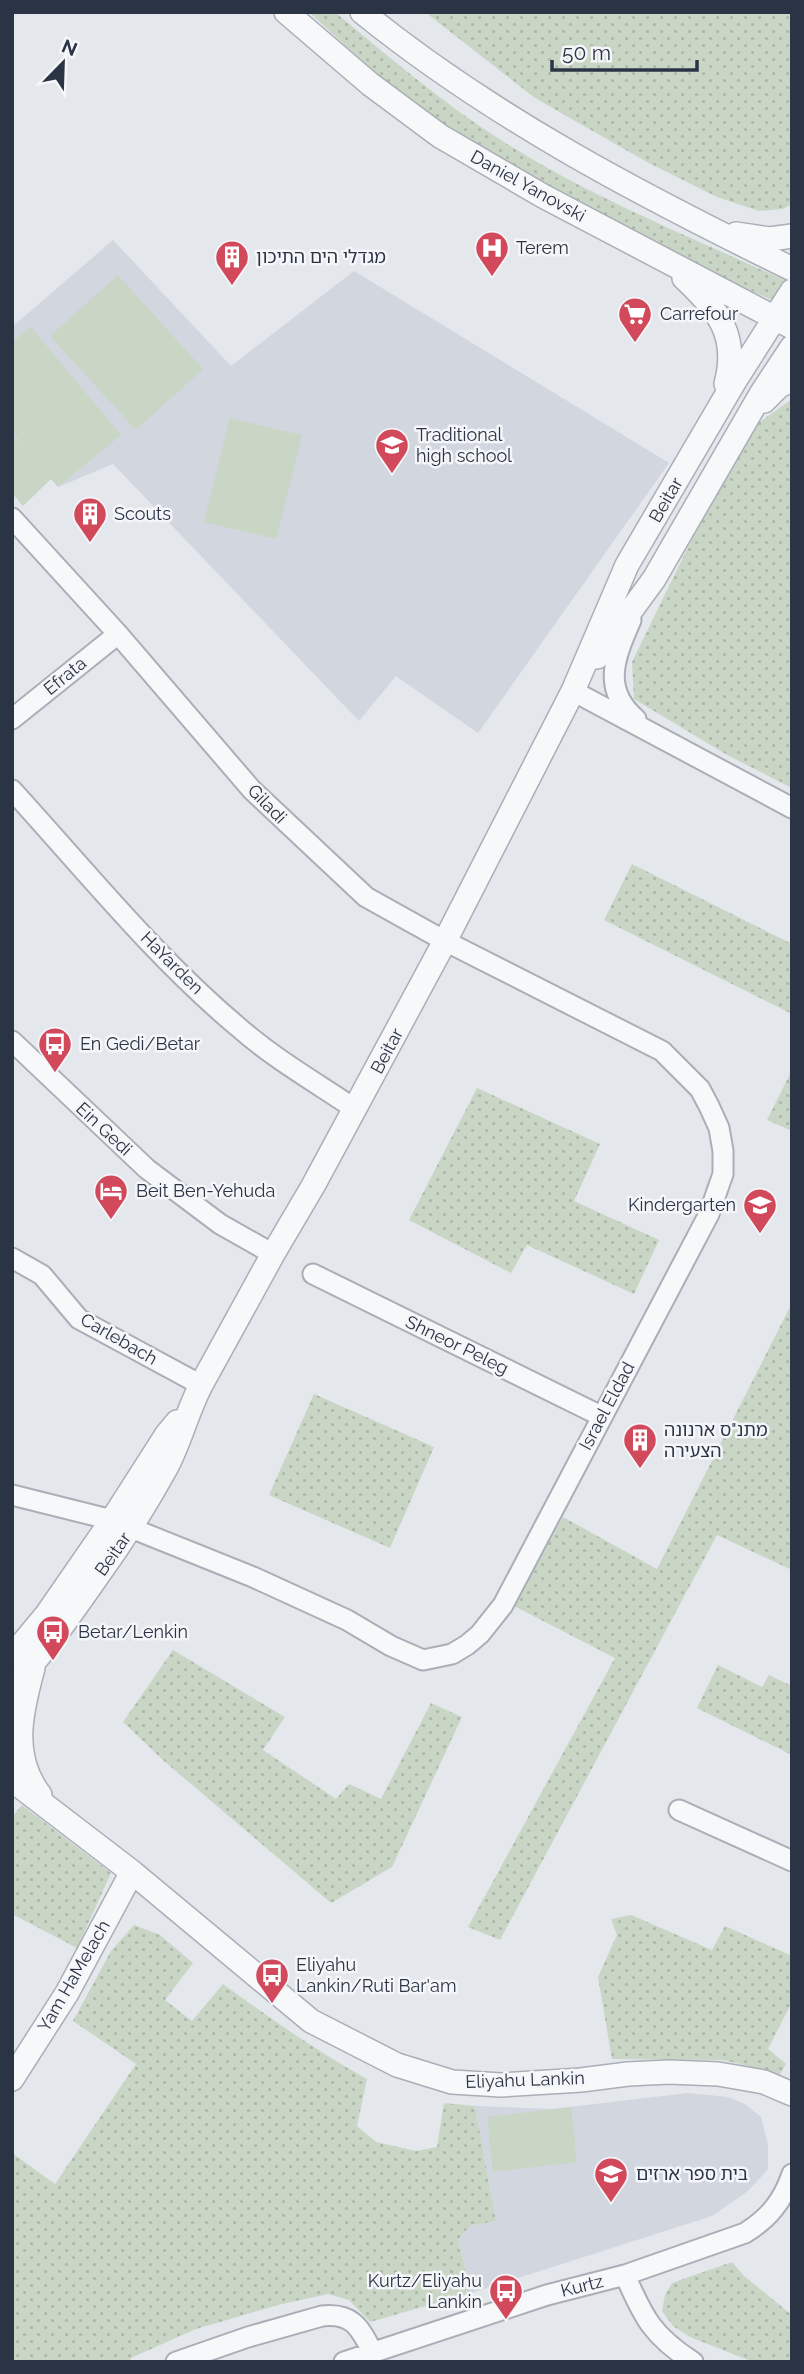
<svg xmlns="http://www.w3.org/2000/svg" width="804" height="2374" viewBox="0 0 804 2374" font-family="Raleway,'Noto Sans Hebrew',sans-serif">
<defs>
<pattern id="grass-dots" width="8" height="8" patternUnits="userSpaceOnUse" patternTransform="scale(1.75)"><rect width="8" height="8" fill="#c9d6c5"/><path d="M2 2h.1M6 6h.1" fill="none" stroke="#adb8ab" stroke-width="1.8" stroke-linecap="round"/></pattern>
</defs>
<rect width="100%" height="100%" fill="#e4e7ec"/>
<path fill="#d2d6de" d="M113,240l118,126 123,-95 315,192 -191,270 -82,-57 -37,45 -246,-257 -55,23 -46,-52v-108z
M688,2093l40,4 17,7 16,13 7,28v24l-20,22 -36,25 -241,77 -13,-53 12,-14 26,-5 -21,-115 78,3z"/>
<path fill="url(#grass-dots)" d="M309,12h26c55,46 109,92 169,130 88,56 187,95 282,139l-12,20 -139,-64 -113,-62 -79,-51 -68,-51z
M425,12h367v192l-9,5 -24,2 -42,-14 -70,-35 -112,-64z
M792,399v389l-63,-32 -95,-57 -2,-37 59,-121 66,-117z
M632,864l160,80v70l-188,-94z
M792,1070v61l-25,-11z
M477,1088l123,56 -26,57 85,39 -25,54 -107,-49 -16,28 -102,-53z
M792,1303v267l-75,-35 -217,405 -32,-13 147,-269 -101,-52 49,-89 94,52z
M314,1394l120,53 -44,101 -121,-53z
M173,1650l112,67 -22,33 73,49 13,-15 32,15 50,-96 31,14 -70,150 -61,36 -167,-142 -41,-39z
M718,1665l44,22 7,-12 23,11v69l-95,-47z
M22,1805l89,68 -34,75 -65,-34v-97z
M631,1915l81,35 13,-24 67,30v46l-24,47 18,15 -8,14 -21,-10 -35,-8 -110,-1 -14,-82 19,-42 -6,-16z
M134,1925l26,10 33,28 -28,37 27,21 31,-37c47,34 93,67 144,95l-10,47 19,16 40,9 21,-4 7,-44 31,3 21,115 -26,5 -12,14 13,53 -101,29 -21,-22 -21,-6 -50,11 -82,24 -63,28 -6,5h-115v-209l43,31 81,-120 -63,-43 38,-70z
M732,2262l12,14 48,39v47h-38l-11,-4 -53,-21 -17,-11 -11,-15 3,-16 7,-12z"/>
<path fill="#c9d6c5" d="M118,275l85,94 -67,61 -86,-94z
M31,327l90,108 -63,52 -7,-8 -28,27 -11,-13v-58l16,16 -16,-19v-90z
M230,418l72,17 -26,104 -72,-17z
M571,2107l6,55 -84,10 -6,-55z"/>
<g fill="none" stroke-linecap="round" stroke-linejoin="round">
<g stroke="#a9aeb7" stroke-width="23">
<path id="minor" d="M12,518l106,116 134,156 114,107 79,44 217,110 38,38 9,17 10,22 4,23v23l-14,40 -206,391 -23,29 -13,11 -15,9 -29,6 -32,-14 -44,-26 -94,-43 -122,-49 -19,-8 -100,-25
M631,620c-16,37 -30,69 5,99
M573,691l219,117
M12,719l106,-85
M12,790c73,80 142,166 225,236 36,32 78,56 118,83
M12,1041l135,128 73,55 53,30
M12,1258l30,17 37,44 122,66
M313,1274l288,142
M679,1810l113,51
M625,2275c19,44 28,61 68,87
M176,2362l72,-25 74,-21c30,-3 37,10 50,35
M344,2362l203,-67 78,-20 120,-42c24,-15 38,-32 47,-59"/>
</g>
<g stroke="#a9aeb7" stroke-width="26">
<path id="tertiary" d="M286,12l84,72 70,52 103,60 249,131
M362,12c131,106 279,183 430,257
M736,234l34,5 22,-3
M684,278c34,32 55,57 42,106
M764,401l15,-15 13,-6
M597,657l57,-78 107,-185 31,-47
M12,1656l35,-42 65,-94 55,-86 10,-12
M33,1668c-12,44 -23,88 7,127
M12,1687c31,-33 56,-69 82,-106 26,-36 50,-73 72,-113 14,-26 21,-56 35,-83l72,-131 40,-68 132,-245 128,-250 54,-126 109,-186 56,-88
M12,1780l120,92 179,149 86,44 55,17 49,3 80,-5 47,-6 41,-2 49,2 46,8 28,12
M12,2079l55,-86 65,-121"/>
</g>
<use href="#minor" stroke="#f7f8fa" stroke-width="19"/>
<use href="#tertiary" stroke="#f7f8fa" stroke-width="23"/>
</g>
<defs>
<g id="hospital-pin" transform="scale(1.75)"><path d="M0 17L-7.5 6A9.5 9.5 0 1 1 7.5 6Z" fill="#d1495b" stroke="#f4f6f9"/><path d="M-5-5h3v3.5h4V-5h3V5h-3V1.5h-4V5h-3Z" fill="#fff"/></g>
<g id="building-pin" transform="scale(1.75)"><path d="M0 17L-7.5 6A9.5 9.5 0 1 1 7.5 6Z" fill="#d1495b" stroke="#f4f6f9"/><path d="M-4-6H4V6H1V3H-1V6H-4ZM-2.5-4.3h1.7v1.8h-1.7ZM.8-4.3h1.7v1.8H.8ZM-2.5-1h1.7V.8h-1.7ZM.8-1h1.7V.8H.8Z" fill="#fff"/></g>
<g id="supermarket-pin" transform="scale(1.75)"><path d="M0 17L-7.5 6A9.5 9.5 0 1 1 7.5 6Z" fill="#d1495b" stroke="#f4f6f9"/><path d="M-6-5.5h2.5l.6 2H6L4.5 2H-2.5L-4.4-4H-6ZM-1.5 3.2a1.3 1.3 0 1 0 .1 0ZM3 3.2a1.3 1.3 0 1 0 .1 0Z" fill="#fff"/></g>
<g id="school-pin" transform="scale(1.75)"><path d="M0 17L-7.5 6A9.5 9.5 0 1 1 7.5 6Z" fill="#d1495b" stroke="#f4f6f9"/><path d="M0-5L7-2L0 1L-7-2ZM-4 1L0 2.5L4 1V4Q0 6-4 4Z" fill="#fff"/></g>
<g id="bus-pin" transform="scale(1.75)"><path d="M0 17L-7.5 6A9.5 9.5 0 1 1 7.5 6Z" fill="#d1495b" stroke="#f4f6f9"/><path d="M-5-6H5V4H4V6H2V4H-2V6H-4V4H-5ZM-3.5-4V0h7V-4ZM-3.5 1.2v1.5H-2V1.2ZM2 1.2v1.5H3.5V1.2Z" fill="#fff"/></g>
<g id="hotel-pin" transform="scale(1.75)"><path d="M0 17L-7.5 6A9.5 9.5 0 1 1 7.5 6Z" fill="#d1495b" stroke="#f4f6f9"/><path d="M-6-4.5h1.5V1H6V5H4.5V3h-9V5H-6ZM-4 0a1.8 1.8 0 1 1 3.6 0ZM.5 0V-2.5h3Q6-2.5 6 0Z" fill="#fff"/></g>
</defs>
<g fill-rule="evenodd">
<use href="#hospital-pin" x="492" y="248"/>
<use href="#building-pin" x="232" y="257"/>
<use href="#supermarket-pin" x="635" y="314"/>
<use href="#school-pin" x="392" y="445"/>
<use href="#building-pin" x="90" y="514"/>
<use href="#bus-pin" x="55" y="1044"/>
<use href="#hotel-pin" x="111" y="1191"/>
<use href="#school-pin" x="760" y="1205"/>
<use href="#building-pin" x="640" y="1440"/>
<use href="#bus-pin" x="53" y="1632"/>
<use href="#bus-pin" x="272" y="1975"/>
<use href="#school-pin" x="611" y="2174"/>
<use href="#bus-pin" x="506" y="2291"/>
</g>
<g text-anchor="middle" stroke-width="5" stroke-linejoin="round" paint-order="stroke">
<g font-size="18" fill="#2b3445" stroke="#f4f6f9">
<text transform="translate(528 186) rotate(29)" y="6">Daniel Yanovski</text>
<text transform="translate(666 500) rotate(-60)" y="6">Beitar</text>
<text transform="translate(65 676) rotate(-39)" y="6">Efrata</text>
<text transform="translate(267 804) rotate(46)" y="6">Giladi</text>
<text transform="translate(172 963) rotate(45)" y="6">HaYarden</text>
<text transform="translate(387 1051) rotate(-62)" y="6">Beitar</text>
<text transform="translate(104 1129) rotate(43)" y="6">Ein Gedi</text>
<text transform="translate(119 1339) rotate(30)" y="6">Carlebach</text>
<text transform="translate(457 1345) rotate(26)" y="6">Shneor Peleg</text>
<text transform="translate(607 1406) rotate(-62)" y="6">Israel Eldad</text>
<text transform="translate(113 1554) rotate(-55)" y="6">Beitar</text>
<text transform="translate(74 1976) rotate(-60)" y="6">Yam HaMelach</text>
<text transform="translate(525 2080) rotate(-2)" y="6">Eliyahu Lankin</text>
<text transform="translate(582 2286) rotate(-14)" y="6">Kurtz</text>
</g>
<g font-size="18" fill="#2b3445" stroke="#f4f6f9" text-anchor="start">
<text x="516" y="254">Terem</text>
<text x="256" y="263">מגדלי הים התיכון</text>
<text x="660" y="320">Carrefour</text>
<text x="416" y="441">Traditional<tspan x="416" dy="21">high school</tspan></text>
<text x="114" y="520">Scouts</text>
<text x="80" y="1050">En Gedi/Betar</text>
<text x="136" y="1197">Beit Ben-Yehuda</text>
<text x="736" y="1211" text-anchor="end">Kindergarten</text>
<text x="664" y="1436">מתנ"ס ארנונה<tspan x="664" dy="21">הצעירה</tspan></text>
<text x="78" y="1638">Betar/Lenkin</text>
<text x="296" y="1971">Eliyahu<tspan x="296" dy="21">Lankin/Ruti Bar'am</tspan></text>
<text x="636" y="2180">בית ספר ארזים</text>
<text x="482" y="2287" text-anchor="end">Kurtz/Eliyahu<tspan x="482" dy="21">Lankin</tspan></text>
</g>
</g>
<rect width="804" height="2374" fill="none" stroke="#2b3445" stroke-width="28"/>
<g transform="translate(63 63) rotate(23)" stroke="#f4f6f9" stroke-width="5" paint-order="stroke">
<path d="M0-5L12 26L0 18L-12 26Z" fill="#2b3445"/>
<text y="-10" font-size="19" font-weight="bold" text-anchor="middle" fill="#2b3445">N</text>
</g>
<path d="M552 60v10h145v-10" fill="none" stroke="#2b3445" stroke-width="3.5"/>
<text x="562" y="60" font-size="21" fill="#2b3445" stroke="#f4f6f9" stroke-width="5" paint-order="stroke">50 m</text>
</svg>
